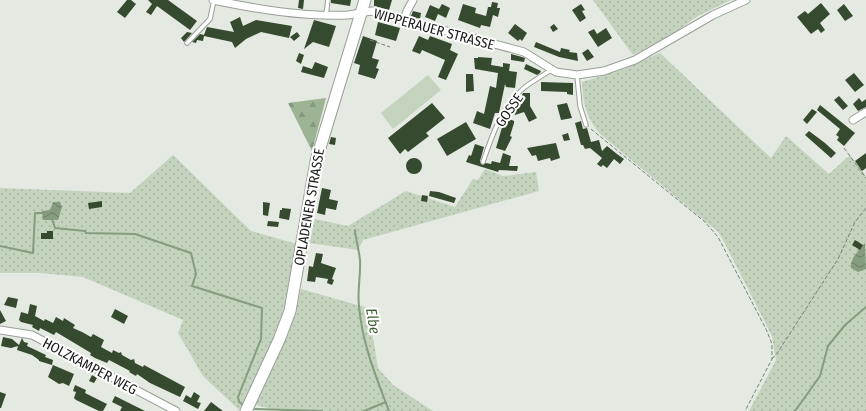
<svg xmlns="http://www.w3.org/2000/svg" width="866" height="411" viewBox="0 0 866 411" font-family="'Fira Sans Condensed',sans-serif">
<defs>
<pattern id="grass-dots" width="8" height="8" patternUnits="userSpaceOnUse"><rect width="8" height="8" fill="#c3d3be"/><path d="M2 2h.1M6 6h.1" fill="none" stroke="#a7b5a3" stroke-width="1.8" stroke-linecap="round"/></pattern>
<pattern id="forest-firs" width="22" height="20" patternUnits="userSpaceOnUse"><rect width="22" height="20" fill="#9cb394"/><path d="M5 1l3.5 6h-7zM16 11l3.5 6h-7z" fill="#86997f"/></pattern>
<pattern id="water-waves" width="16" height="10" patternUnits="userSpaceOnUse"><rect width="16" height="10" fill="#859c7e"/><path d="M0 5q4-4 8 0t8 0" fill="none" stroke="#6c7e66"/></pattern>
</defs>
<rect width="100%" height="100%" fill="#e4eae2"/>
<path fill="url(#grass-dots)" d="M593,0h138l-33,16 -30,21 -35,18z
M660,53l111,105 15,-22 43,38 21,-19 16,21v235h-117l27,-51 -4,-24 -51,-100 -4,-5 -117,-97c-14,-18 -17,-30 -18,-52l40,-12z
M173,155l78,76 46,13 -10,53 -11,38 -37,75 -36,-34 -25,-43 5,-13 -100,-43 -43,-4h-40v-85l130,5z
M485,169l18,7 33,-4 3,19 -176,49 -5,10 -49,-7 6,-24 33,7 58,-35 49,16 18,-28 5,1z
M301,289l67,19 10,60 15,17 40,26h-154l-23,-6 33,-73z"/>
<path fill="url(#forest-firs)" d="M326,98l-14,53 -24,-48z"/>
<path fill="#c3d3be" d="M428,75l13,15 -48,39 -12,-16z"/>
<path fill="url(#water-waves)" d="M53,202h7l2,5 -4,13h-15l-1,-9 8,-1z
M865,243l1,26 -8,3 -7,-4c-1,-11 8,-17 14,-25z"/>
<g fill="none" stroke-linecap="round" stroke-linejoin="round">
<path stroke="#859c7e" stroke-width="2" d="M52,219l3,9 30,3 1,2 49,1 56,19 5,21 -4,12 70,22 -1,31 -23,58 1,5 4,3
M355,230c1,11 4,20 5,30 1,15 -3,31 -1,46 3,37 17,71 30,105
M0,246l33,7 2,-40h9
M255,409l67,2
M364,411l22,-9
M795,411l25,-35 8,-30 17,-21 21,-18"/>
</g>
<path fill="#364a2f" d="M127,0h4l5,4 -11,14 -8,-6z
M148,0h20l29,21 -7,9 -33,-24 -6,9 -5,-3 6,-8z
M299,0h5l-1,9 -5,-1z
M331,0h20l-1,6 -19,-3z
M374,0h18l-3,10 -15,-4z
M492,2l6,1 -1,5h3l-2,9 -5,-2 -3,12 -9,-2 -1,3 -22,-8 5,-16 13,4 -1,5 11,3 2,-9h3z
M821,3l9,11 -10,9 5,7 -4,3 -3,-4 -7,5 -14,-17 8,-6 3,3z
M442,4l8,4 -4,10 -8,-4 -3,7 -10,-4 5,-12 9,4z
M581,4l4,6 -3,1 4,7 -6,4 -8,-12z
M844,4l9,12 -8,5 -8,-11z
M413,11l8,2 -1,6 -9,-3z
M240,17l3,9 13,-6 36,6 -3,12 -28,-6 -15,7 -11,9 -3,-6 -28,-6 -1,5 -6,-1 -1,3 -4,-1 8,-8 4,1 3,-8 27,5 -4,-10z
M314,20l22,6 -7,21 -16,-5 -9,7z
M378,22l22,6 -4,13 -21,-6z
M515,24l12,9 -5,8 -2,-2 -2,2 -10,-8z
M554,24l4,5 -5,3 -3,-5z
M606,28l6,10 -14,9 -10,-15 6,-3 3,5z
M187,32l5,1 -8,9 -3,-4z
M297,32l3,4 -6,5 -4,-4z
M363,36l14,5 -5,17 7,2 -3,8 3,1 -4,10 -17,-5 2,-9 -6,-2z
M419,36l9,4 2,-4 22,8 -2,6 8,4 -12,26 -8,-3 7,-17 -23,-10 -2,4 -8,-3z
M536,42l24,10 1,-4 9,2 -1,2 8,1 1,8 -19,-4 -25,-10z
M588,49l6,8 -7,4 -5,-8z
M299,53l5,2 -3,9 -5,-3z
M511,54l11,3 3,1 -1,4 -13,-2z
M478,57l14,1 -1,7 12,2v-4l7,1 -1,7 8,1 -2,16 -9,-1 -1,-3 -6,29h-4l-5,16 -17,-6 4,-12 7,3 6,-28 6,2 2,-15 -23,-4 -1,-11h4z
M315,62l13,5 -4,11 -23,-6 2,-6 9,3z
M526,64l15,7 -1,2 -3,2 -13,-6z
M854,73l10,12 -9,7 -10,-12z
M466,74h7l1,17 -8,1z
M541,82l32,1v12l-6,-1v-2l-26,-1z
M523,93h7v13l7,12 -8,4 -5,-10 -9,3 -3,-9 10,-3v-8z
M839,96l9,10 -5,4 -9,-10z
M859,98l3,4 4,-3v8l-8,4 -5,-7z
M432,103l13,15 -19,15 3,3 -21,16 -3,-3 -5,5 -12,-16z
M567,103l5,15 -11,2 -4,-15z
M820,105l35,28 -11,13 -7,-6 2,-3 -3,-2 4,-6 -23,-19z
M812,109l5,3 -10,12 -4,-4z
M505,117l9,4v2l-4,13 2,1 -7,14 -9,-3z
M581,121l2,8 4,-1 4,14 8,-2 3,11 5,-5 10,8 7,5 -4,5 -6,-5 -7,9 -4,-3 -2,2 -4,-3 5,-6 -12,-10 -5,1 -2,-4h-2l-6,-22z
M466,122l10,17 -29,17 -10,-17z
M809,131l16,12 11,10 -5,5 -26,-23z
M568,133l2,7 -6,1 -2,-6z
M331,137l5,1 -1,7 -6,-1z
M556,143l4,15 -9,3 -1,-3 -12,3 -2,-6 -4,1 -5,-8z
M475,144l9,3 -4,14 2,4 4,-2 5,1 1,-3 8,2 3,-10 8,3 -2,10h9l-1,5 -18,-1 -1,2 -32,-10 3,-7 2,1z
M866,153v15l-4,3 -7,-10z
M406 166a8 8 0 1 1 16 0a8 8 0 1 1-16 0Z
M322,188l9,2 -2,9 9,2 -2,9 -10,-2 -1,7 -8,-2z
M430,191l9,1 17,6 -2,5 -25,-7z
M422,195l6,1 -1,6 -6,-1z
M102,201v6l-13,2 -1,-6z
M263,202l7,1 -2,13 -5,-1z
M282,208l9,1 -2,11 -10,-2 1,-8h2z
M268,221l11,1 -1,5 -11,-1z
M47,231h6v8h-12v-6h6z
M855,240l8,5 -3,5 -8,-5z
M316,253l7,1 -2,9 15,5 -4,11 2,1 -2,5 -5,-2 1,-4 -12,-2 -1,5 -8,-1 2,-15 4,1z
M8,297l10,2 -2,9 -12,-3z
M30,304l7,2 -2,10 9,5 1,-2 8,4 3,-6 7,4 1,-3 11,7 -2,3 9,4 9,5 2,-3 11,6 -3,7 11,6 1,-3 6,3 2,-1 1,3 9,5 3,-1 1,4 8,4 1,-2 41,22 -5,10 -30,-14 -13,-9 -1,2 -7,-4 1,-1 -21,-11 -2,3 -12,-5 -5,-3 1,-2 -35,-21 -2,3 -14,-7 -1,3 -7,-4 1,-2 -12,-3 -2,-2 2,-8 7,2z
M115,309l13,7 -4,8 -13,-7z
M0,310l6,11 -6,3z
M3,337l9,2 7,6 3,-7 2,4 4,1 -1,3 19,9 -1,2 8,3 -1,5 -13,-4v-1l-7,-5 -15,-5 1,-4 -7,2 -10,-2z
M53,365l21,9 -5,12 -6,-3 -4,1 -11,-7z
M92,375l5,3 -3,5 -5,-2z
M75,385l11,5 -1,3 22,11 -4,7h-4l-23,-11 -2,-2 2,-6 -3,-1z
M0,392l6,2 -5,14h-1z
M194,392l6,4 -3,6 4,1 -3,6 -15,-8 3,-6 5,3z
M115,396l30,15h-25l2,-4 -10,-5z
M211,402l12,9h-19z"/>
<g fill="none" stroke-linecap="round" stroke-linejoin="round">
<g stroke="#999f98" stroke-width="5.5">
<path id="lane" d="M326,15l2,-15
M187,43l23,-24 4,-19
M577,75l3,31 6,19
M483,162c9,-27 19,-56 42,-75 8,-6 17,-11 26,-17"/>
</g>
<g stroke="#999f98" stroke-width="9">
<path id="street" d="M213,0c44,9 89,17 135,15 8,-1 16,-3 24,-4l152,41 32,20 21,3 27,-4 31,-11 78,-45 33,-15
M404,20l3,-9 6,-11
M853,120l13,-8
M0,330l32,5 144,76"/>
</g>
<g stroke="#999f98" stroke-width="13">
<path id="secondary" d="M246,411l33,-71 11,-29 26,-150 49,-161"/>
</g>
<path stroke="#7b7f7a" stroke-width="1" stroke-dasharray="4 2" stroke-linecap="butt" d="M370,40l20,7
M591,129l114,93 13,15 48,92 6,15v15l-27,52
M844,148l22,30
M772,359l6,-7 60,-93 17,-37 11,-14"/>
<use href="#lane" stroke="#fff" stroke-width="3.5"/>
<use href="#street" stroke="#fff" stroke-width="7"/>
<use href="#secondary" stroke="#fff" stroke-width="11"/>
</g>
<g text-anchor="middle" stroke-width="4" stroke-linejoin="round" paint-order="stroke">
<g font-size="14" fill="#1a1c1a" stroke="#fff">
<text transform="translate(434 29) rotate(15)" y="5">WIPPERAUER STRASSE</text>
<text transform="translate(509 110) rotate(-55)" y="5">GOSSE</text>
<text transform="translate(309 207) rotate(-80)" y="5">OPLADENER STRASSE</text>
<text transform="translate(90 366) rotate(28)" y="5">HOLZKAMPER WEG</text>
</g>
<g font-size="15" font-style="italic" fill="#3e6032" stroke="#fff">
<text transform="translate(373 321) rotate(81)" y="5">Elbe</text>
</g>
</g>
</svg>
